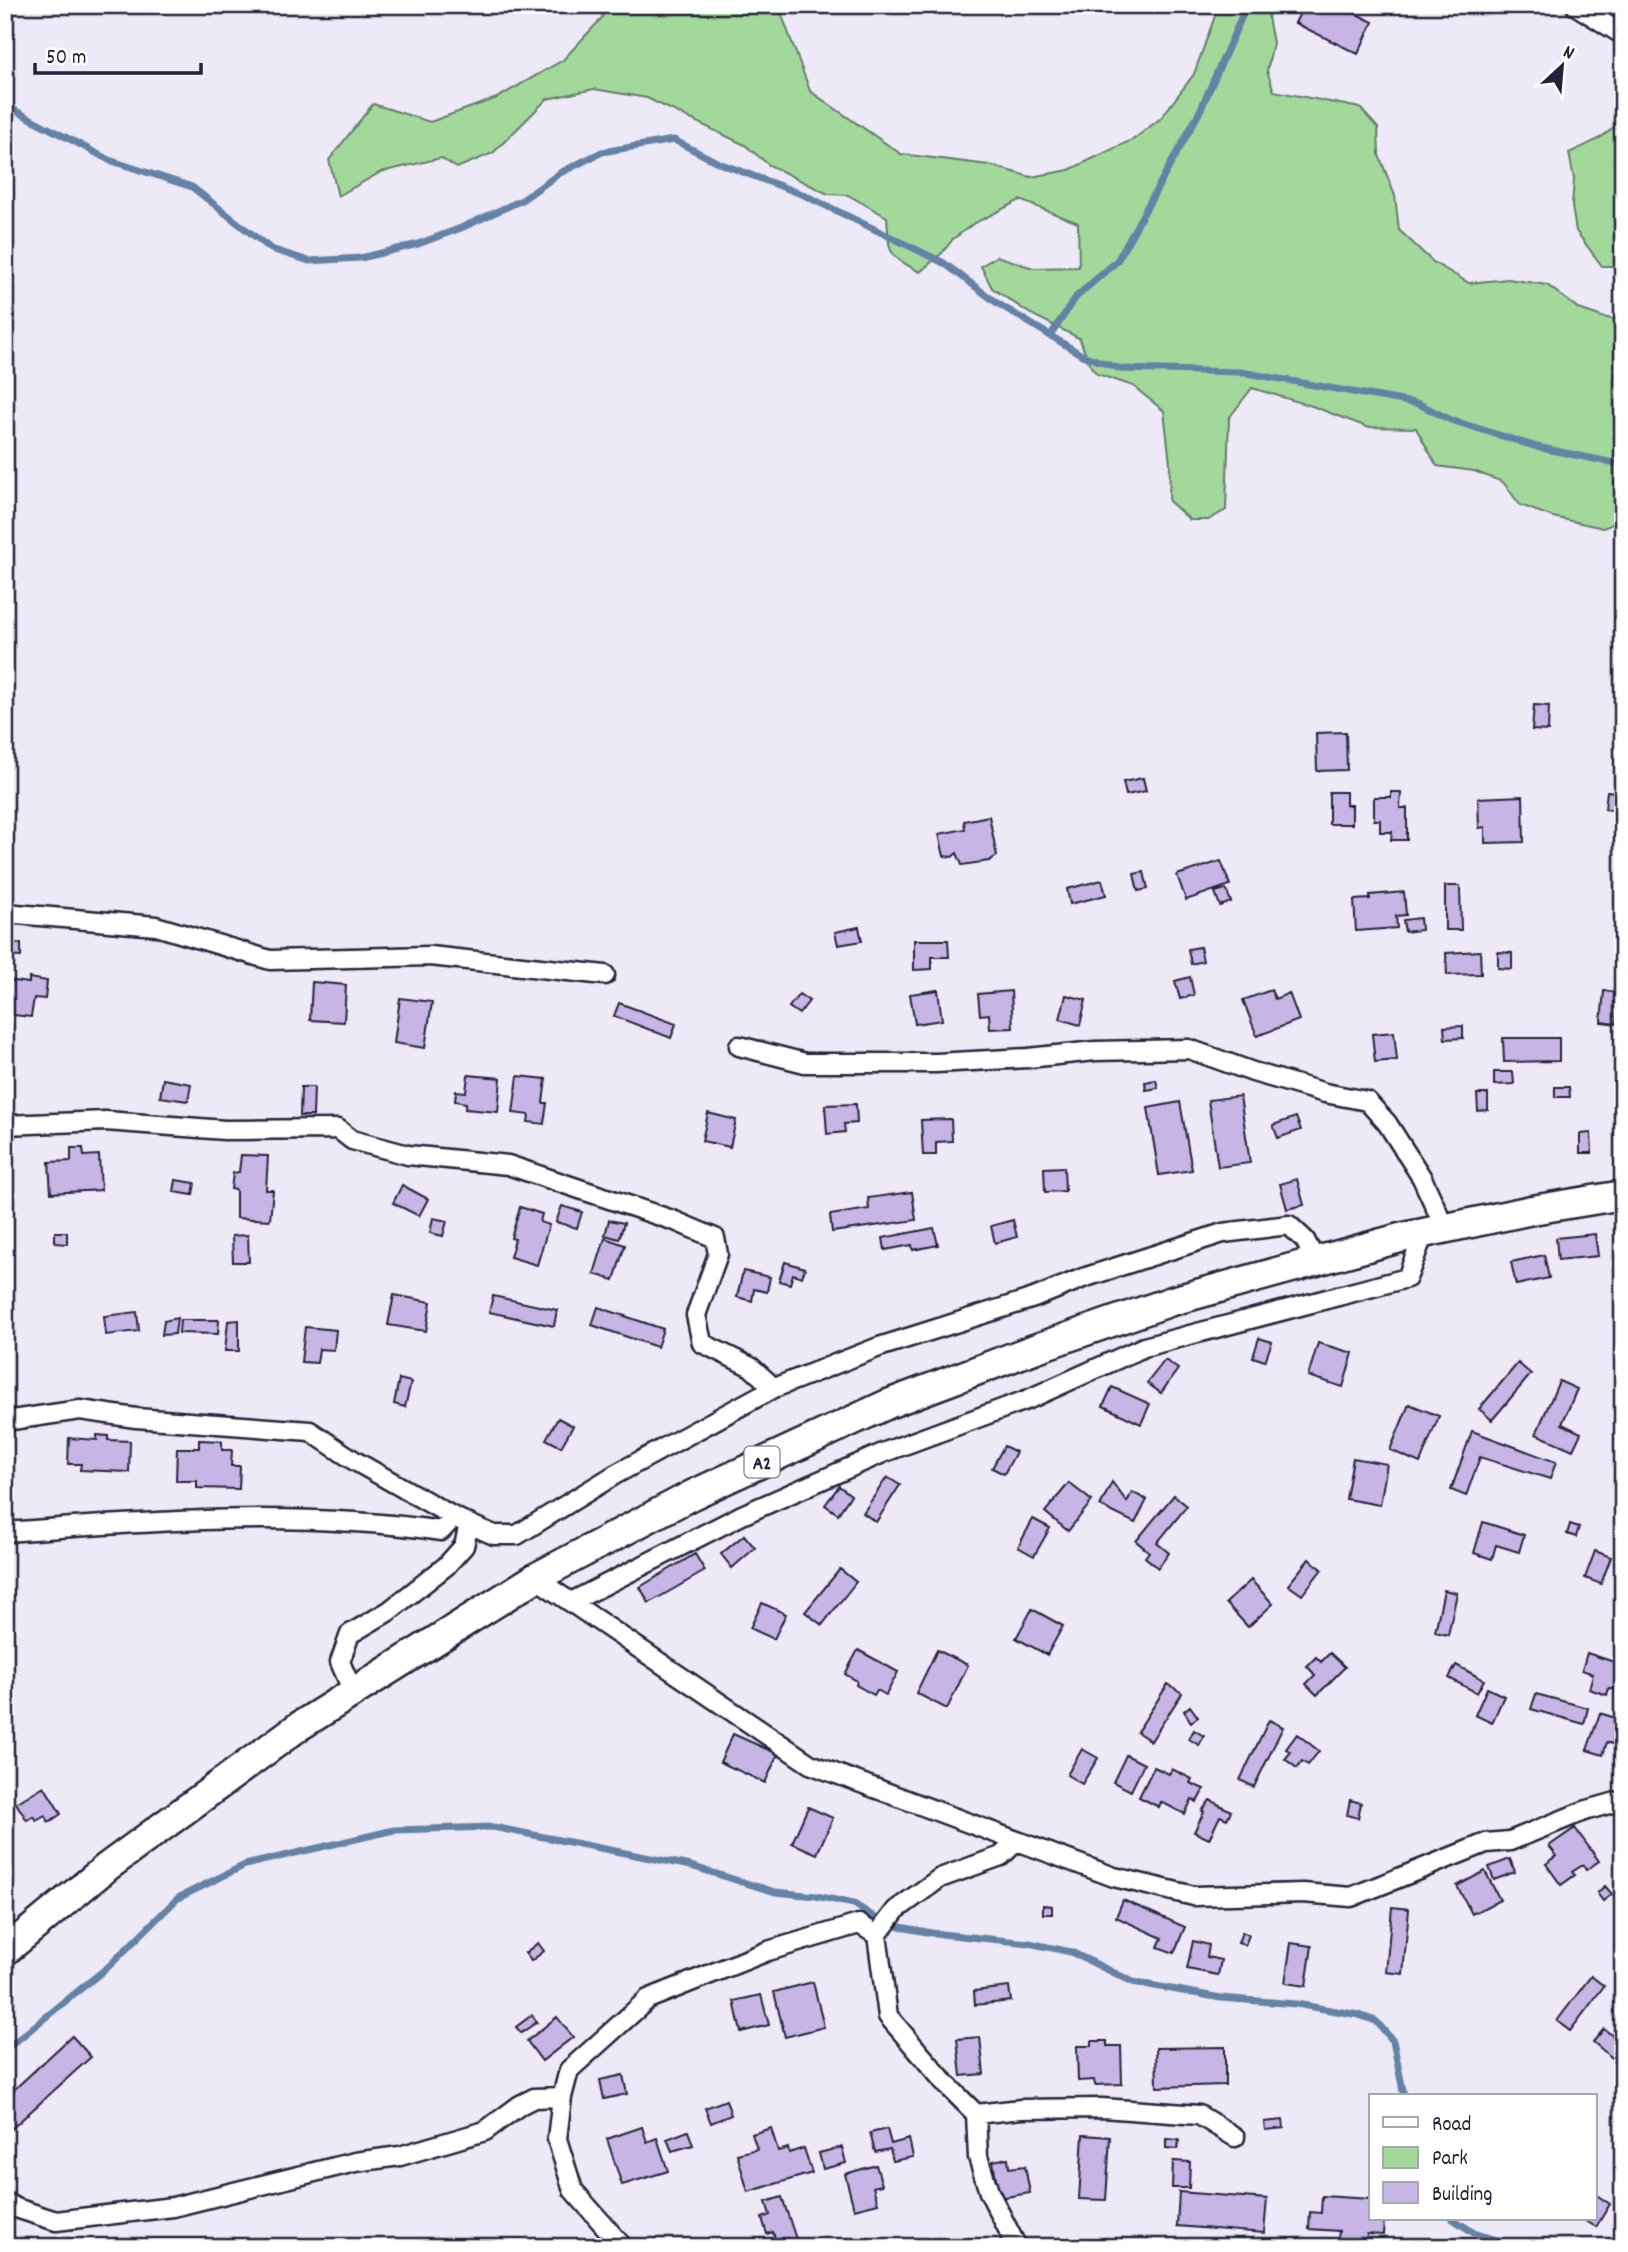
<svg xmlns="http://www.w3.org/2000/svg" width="1628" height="2252" viewBox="0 0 1628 2252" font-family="Dekko,sans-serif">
<rect width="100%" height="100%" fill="#eee9f7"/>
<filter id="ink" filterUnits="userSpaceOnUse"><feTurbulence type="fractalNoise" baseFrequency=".0143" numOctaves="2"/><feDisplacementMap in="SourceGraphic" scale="14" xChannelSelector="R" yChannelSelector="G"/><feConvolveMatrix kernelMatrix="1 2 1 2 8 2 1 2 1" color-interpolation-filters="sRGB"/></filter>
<g filter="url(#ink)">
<path fill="#a3d89b" stroke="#627d6b" stroke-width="2" d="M608,5h155l17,5 30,81 91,63 88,11 42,12 38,-7 65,-31 27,-21 33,-44 25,-69h54l-5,12 5,26 -6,28 7,20 86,17 18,20 1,27 16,41 4,34 34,32 36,21 39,-4 39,6 32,24 23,8 21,4v199l-20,8 -50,-11 -33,-12 -17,-23 -29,-11 -37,-5 -21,-38 -49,-1 -55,-21 -60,-18 -23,30 -3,92 -18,10h-18l-21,-19 1,-38 -6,-52 -31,-25 -36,-12 -6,-7 -12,-29 -50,-25 -37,-25 -11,-22 16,-10 36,12 46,-1 -1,-44 -58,-23 -47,24 -20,15 -11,14 -22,19c-35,-18 -30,-18 -33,-55l-39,-22 -20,-1 -59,-29 -24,-20 -98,-47 -53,-9 -47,10 -54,54 -36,15 -16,-10 -60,14 -43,24 -9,-36 44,-56 57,18 67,-24 66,-38 38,-41z
M1623,115v151h-21l-26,-35 -4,-25 2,-27 -5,-26c20,-9 43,-18 54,-38z"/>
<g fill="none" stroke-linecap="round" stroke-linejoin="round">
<path stroke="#6382a5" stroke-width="7" d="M5,105l104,55 83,27 79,62 38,12 52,-3 57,-14 43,-16 61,-28 38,-27 42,-21 72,-12 45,23 85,32 140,68 53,40 85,52 39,14 120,3 178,32 32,16 86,27 86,18
M1050,336l26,-39 41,-36 82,-148 48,-108
M5,2050l104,-84 69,-68 67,-33 149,-35 99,-3 198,39 84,26 41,4 38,8 31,20 47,9 97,10 42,9 62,30 88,16 75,6 63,11 17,6 17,20 11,55
M1453,2219l21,14 47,14"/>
</g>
<path fill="#c7b5e5" stroke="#22223b" stroke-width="2" d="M1304,5h34l35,17 -15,32 -63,-31z
M1534,705l15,1 -1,25 -16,-1z
M1346,732l1,38 -30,1 -1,-38z
M1143,778l3,13 -20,4 -3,-13z
M1607,791l16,2v18l-18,-2z
M1329,792h17v13h6v19h-23z
M1391,792h10l-1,16h7v32h-16l1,-8h-12v-12h-6v-23h17z
M1523,796l1,46 -39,1v-16l-6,1 -1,-30z
M989,816l8,40 -8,5 -27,4 -5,-12 -5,4 -8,-1 -5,-22 26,-5 -1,-8z
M1221,861l9,24 -44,15 -9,-25z
M1144,872l4,17 -10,2 -4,-17z
M1102,880l4,15 -36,9 -3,-15z
M1445,886h15l1,44h-16z
M1226,889l5,13 -11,4 -5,-14z
M1404,892l2,23 -10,1 1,12 -41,3 -2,-31 16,-1v-4z
M1420,918l1,12 -16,2 -2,-12z
M859,927l3,14 -24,4 -3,-13z
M914,940h34l1,17h-17v12l-18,1z
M5,943l16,1v13l-16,-1z
M1200,947l3,14 -12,3 -3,-15z
M1480,951l1,23 -34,1 -1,-22z
M1498,952l14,1v16l-14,-1z
M1190,977l4,18 -14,4 -5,-18z
M29,978l18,3 -2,18 -11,-1 -3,19 -26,-3 2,-34 22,3z
M312,982l34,3 -2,37 -34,-2z
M938,990l4,30 -27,4 -5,-30z
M1271,990l4,9 14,-6 10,27 -42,16 -14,-36z
M1011,991l2,37 -23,1 -1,-15 -9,1 -2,-21z
M1604,991l16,2 -4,31 -15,-2z
M799,994l10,7 -10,13 -10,-7z
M1066,995l20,5 -6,25 -20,-6z
M400,998l32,4 -7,46 -31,-5z
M619,1003l57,21 -5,14 -57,-22z
M1463,1026v12l-18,1 -1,-12z
M1394,1032l3,28 -22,2 -3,-28z
M1503,1038h56v23l-55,1z
M1494,1072h19l1,12 -20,1z
M468,1075l33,3 -3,34 -33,-3 1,-6 -11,-2 1,-10 10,1z
M518,1076l28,3 -3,24h4l-3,21 -16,-2 1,-7 -16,-2z
M163,1079l28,5 -3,17 -28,-4z
M1156,1080l2,8 -12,2 -1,-8z
M301,1087h13l-1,29h-13z
M1555,1087h14l1,10h-15z
M1477,1094h11v16l-10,1z
M1240,1096l10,67 -32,4 -10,-67z
M1180,1102l12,68 -33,5 -11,-67z
M856,1104l1,19 -13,1 1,8 -18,2 -2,-29z
M708,1113l28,7 -6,27 -28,-6z
M1296,1117l5,13 -23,8 -5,-13z
M951,1119l1,22 -16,1v13h-13l-2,-35z
M1591,1133l1,20h-12v-19z
M71,1148h12l1,8 15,-1 2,35 -50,3 -2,-31 22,-1z
M241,1155l27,1 -2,34h7l-3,30 -34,-2v-28l-5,-1 2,-16 6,-1z
M1064,1167l1,24 -20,1 -1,-24z
M1297,1179l7,26 -17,4 -7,-25z
M176,1180l19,3 -2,12 -19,-3z
M402,1185l26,14 -9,17 -26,-13z
M912,1192l4,28 -84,12 -2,-17 39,-6 -1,-11z
M562,1206l20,6 -5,16 -21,-6z
M520,1207l22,7 -2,8 9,3 -12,40 -27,-8 5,-18 -4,-1z
M433,1218l14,3 -4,15 -13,-3z
M609,1220l15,3 -5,16 -14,-4z
M1013,1220l4,17 -22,6 -4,-17z
M934,1228l4,17 -25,5 -1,-5 -27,5 -2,-12z
M55,1232h12v12l-12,-1z
M1595,1234l3,22 -40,4 -2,-22z
M248,1235l1,27h-16l-1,-26z
M605,1238l20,7 -11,35 -20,-6z
M1544,1255l5,23 -33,7 -5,-23z
M785,1262l20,6 -3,9 -9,-3 -3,10 -11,-3z
M743,1271l27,6 -3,15 -13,-3 -2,12 -15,-4z
M394,1295l37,7 -5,29 -38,-6z
M493,1296l64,14 -3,16 -65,-14z
M598,1307l65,22 -6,18 -65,-22z
M137,1312l2,19 -33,4 -2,-19z
M177,1318l-2,16 -13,1 2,-14z
M180,1320h39l-1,14 -39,-1z
M239,1320v31h-14l3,-30z
M305,1327l31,3 -2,20 -15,-1 -2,14 -16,-1z
M1259,1338l13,4 -7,19 -12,-4z
M1318,1343l35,10 -10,34 -35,-11z
M1165,1360l13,9 -17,24 -14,-10z
M1518,1363l13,11 -39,46 -13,-11z
M399,1379l12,3 -6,25 -11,-3z
M1559,1381l18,8 -15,35 19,9 -8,17 -37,-16z
M1112,1387l38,17 -9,20 -38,-18z
M1409,1404l30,12 -19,47 -30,-13z
M558,1418l15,8 -12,21 -15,-8z
M1472,1431l84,31 -6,17 -70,-22 -14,39 -15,-6z
M97,1435l11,1v4l22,1 -1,31 -49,-2 1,-6h-13l1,-26 28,2z
M199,1440l23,1v9h10l-1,16h9l-1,23 -42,-1v-7h-21l1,-33h22z
M1004,1446l12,6 -12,22 -12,-6z
M1353,1458l34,6 -7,41 -34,-6z
M887,1477l13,8 -24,37 -13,-9z
M5,1479h3l2,29h-5z
M1112,1482l15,20 5,-10 15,8 -12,23 -35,-17z
M1069,1483l23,18 -24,30 -23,-19z
M839,1486l12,9 -13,19 -13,-9z
M1174,1495l13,11 -30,37 12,10 -11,15 -13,-11 4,-5 -13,-11z
M1033,1519l17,9 -16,28 -16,-9z
M1483,1522l41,13 -5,17 -23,-7 -4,14 -18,-6z
M1570,1524l9,3 -3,10 -9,-3z
M744,1535l11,13 -23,20 -11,-14z
M1595,1551l16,6 -10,27 -16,-6z
M695,1554l10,17 -56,32 -9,-16z
M1309,1559l13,10 -20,26 -14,-10z
M840,1569l16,13 -34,43 -17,-13z
M1251,1580l22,24 -25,23 -22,-24z
M1444,1590l13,3 -9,42 -13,-3z
M762,1603l24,11 -12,25 -24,-11z
M1032,1609l31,17 -16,29 -31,-17z
M858,1650l40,22 -12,23 -9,-5 -3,5 -18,-10 1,-4 -12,-7z
M937,1650l31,15 -21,44 -31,-16z
M1330,1653l15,14 -28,28 -11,-11 9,-9 -8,-9 9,-9 5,5z
M1587,1653l30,10 2,-8 4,2v35l-14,-4 -2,7 -18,-6 4,-15 -11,-4z
M1456,1665l28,15 -7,13 -28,-15z
M1168,1684l14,9 -31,48 -14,-9z
M1487,1688l17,8 -12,27 -17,-8z
M1536,1694l52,14 -4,16 -53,-15z
M1190,1706l8,11 -7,5 -7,-11z
M1600,1713l18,6 -4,13 5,2 -4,11 -8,-3 -4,13 -16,-5z
M1269,1720l14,7 -29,60 -14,-7z
M1194,1730l10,6 -5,9 -10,-6z
M733,1734l45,20 -13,29 -45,-21z
M1297,1734l22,17 -11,14 -6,-4 -5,7 -12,-9 6,-7 -5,-3z
M1082,1749l16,9 -16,26 -15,-9z
M1126,1755l18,9 -13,27 -18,-9z
M1154,1767l15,7 3,-5 20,10 -2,4 14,6 -7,13 -5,-3 -7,15 -24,-12 -2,5 -20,-10z
M44,1786l17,28 -12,8 -4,-7 -9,5 -3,-4 -6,4 -11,-17z
M1210,1800l21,11 -4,8 -7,-3 -11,23 -15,-7 10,-20 -2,-1z
M1350,1800l11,3 -3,15 -11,-3z
M808,1807l25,11 -16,36 -25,-11z
M1575,1828l24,33 -13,9 -3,-5 -11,7 3,3 -14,10 -15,-21 11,-8 -8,-10z
M1510,1859l5,13 -21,8 -5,-13z
M1485,1871l15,29 -28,14 -15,-28z
M1605,1886l7,8 -9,7 -6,-8z
M1123,1900l62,27 -11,26 -16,-6 4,-9 -46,-21z
M1043,1905l9,1v8h-9z
M1392,1907l17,2 -6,65 -17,-2z
M1242,1932l7,3 -4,10 -7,-2z
M1193,1941l16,4 -2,12 14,3 -3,15 -31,-6z
M538,1943l6,8 -13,10 -6,-8z
M1291,1943l21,3 -6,40 -21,-3z
M1591,1976l13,10 -34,45 -13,-10z
M813,1982l11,45 -39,10 -11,-45z
M1009,1987l2,14 -36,4 -1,-14z
M761,1995l8,30 -28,7 -7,-31z
M532,2015l5,7 -16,11 -5,-6z
M557,2017l16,20 -31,24 -15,-20z
M1604,2029l19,15v23l-30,-25z
M72,2036l19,21 -82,74 -4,-4v-29z
M980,2037l4,37 -23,2 -4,-37z
M1092,2041h15v5h14l1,38 -27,1 -1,-5 -16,1 -1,-35h15z
M1225,2047v38l-68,2 -1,-39z
M623,2075l4,19 -23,5 -4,-19z
M726,2100l5,15 -20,8 -6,-15z
M1283,2120l1,8 -19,2 -1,-8z
M642,2127l5,15 10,-4 11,33 -46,14 -15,-46z
M771,2128l7,23 10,-3 1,5 15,-5 8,25 -64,19 -11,-38 20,-5 -5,-15z
M887,2129l4,15 18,-5 4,18 -20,4 -3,-12 -15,3 -5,-19z
M688,2131l5,14 -21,6 -5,-12z
M1083,2135l27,2 -4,63 -27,-1z
M1166,2139l13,1 -1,9 -12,-1z
M842,2147l4,16 -23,6 -4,-16z
M1008,2158l1,10 16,-2 5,27 -31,5 -6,-37z
M1173,2161l17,1 -1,26h-17z
M876,2165l6,20 -9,2 5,16 -24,6 -9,-35z
M1179,2192l88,7 -3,34 -87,-7z
M1595,2194l15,10 -14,23 -14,-8h13z
M1322,2196l49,3v20h13l-1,16 -16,-1 -1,7 -28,-2 1,-8 -30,-2 1,-17 11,1z
M782,2197l14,42 -19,6 -4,-13 -6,2 -5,-16 8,-3 -4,-13z"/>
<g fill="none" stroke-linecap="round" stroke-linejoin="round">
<g stroke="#22223b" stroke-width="23">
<path id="minor" d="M1575,5l48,30
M5,913l151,13 114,34 160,-4 175,19
M739,1046l66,17h131l92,-5 67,-7 94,-2 64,23 72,21 42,8 20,22 35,55 23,50
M5,1125l101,-4 119,9 113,-1 14,11 56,15 100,10 167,56 40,17 3,16 -22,61 6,28 49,24 23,21
M5,1421l75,-11 56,8 174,13 45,30 99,56 15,7 -5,22 -18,20 -57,45 -39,23 -10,28 13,30
M469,1524l25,11h23l99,-61 158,-86 105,-41 155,-49 49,-20 140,-45 66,-8 16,15 11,22
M5,1532c145,-11 292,-22 436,-1l13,-14
M535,1578l275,186 304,113 80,19 109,-3 48,4 135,-54 24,-2 74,-30 39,-11
M571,1602l171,-87 143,-63 144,-53 115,-52 263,-69 17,-45
M1016,1842l-15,14 -61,22 -44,32 -19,25 11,81 58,68 30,30 2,43 11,35 28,55
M976,2114l45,-5 81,-1 97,7 36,22
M5,2202l11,6 40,13 117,-14 182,-45 45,-6 85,-25 35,-26 14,-7 28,-1
M623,2247l-50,-57 -16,-51 5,-42 7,-27 79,-71 120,-48 91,-27 18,11"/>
</g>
<g stroke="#22223b" stroke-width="33">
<path id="primary" d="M5,1951l102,-84 191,-140 237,-149 157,-83 196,-91 146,-55 138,-48 228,-63 132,-28 91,-15"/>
</g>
<use href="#minor" stroke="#fff" stroke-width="18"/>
<use href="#primary" stroke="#fff" stroke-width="28"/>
</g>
</g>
<g text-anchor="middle" stroke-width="5" stroke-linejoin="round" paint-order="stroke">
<rect fill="#fff" stroke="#646476" stroke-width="2" x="744.5" y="1446.5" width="35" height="31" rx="5"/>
<g font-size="19" font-weight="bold" fill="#22223b">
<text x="762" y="1469">A2</text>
</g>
</g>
<rect width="1628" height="2252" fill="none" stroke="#fff" stroke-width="28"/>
<rect x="14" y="14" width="1600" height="2224" fill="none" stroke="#22223b" stroke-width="2.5" filter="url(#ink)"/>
<rect x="1369" y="2094" width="228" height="126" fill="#ffffff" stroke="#a7a7b1" stroke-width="2"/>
<rect x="1383" y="2117" width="35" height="10" fill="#ffffff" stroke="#a7a7b1" stroke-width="2"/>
<text x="1432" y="2130" font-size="21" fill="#22223b">Road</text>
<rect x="1383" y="2147" width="35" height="21" fill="#a3d89b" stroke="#a7a7b1" stroke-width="2"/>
<text x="1432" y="2164" font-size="21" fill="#22223b">Park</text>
<rect x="1383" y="2182" width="35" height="21" fill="#c7b5e5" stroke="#a7a7b1" stroke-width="2"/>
<text x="1432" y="2200" font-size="21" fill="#22223b">Building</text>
<g transform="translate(1562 66) rotate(26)" stroke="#ffffff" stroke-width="5" paint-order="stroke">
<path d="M0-5L12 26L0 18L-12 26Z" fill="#22223b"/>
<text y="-10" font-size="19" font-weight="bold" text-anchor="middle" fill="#22223b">N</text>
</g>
<path d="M35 63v10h166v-10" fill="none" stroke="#22223b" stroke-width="3.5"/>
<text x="46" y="63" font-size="21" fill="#22223b" stroke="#ffffff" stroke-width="5" paint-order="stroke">50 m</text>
</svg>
